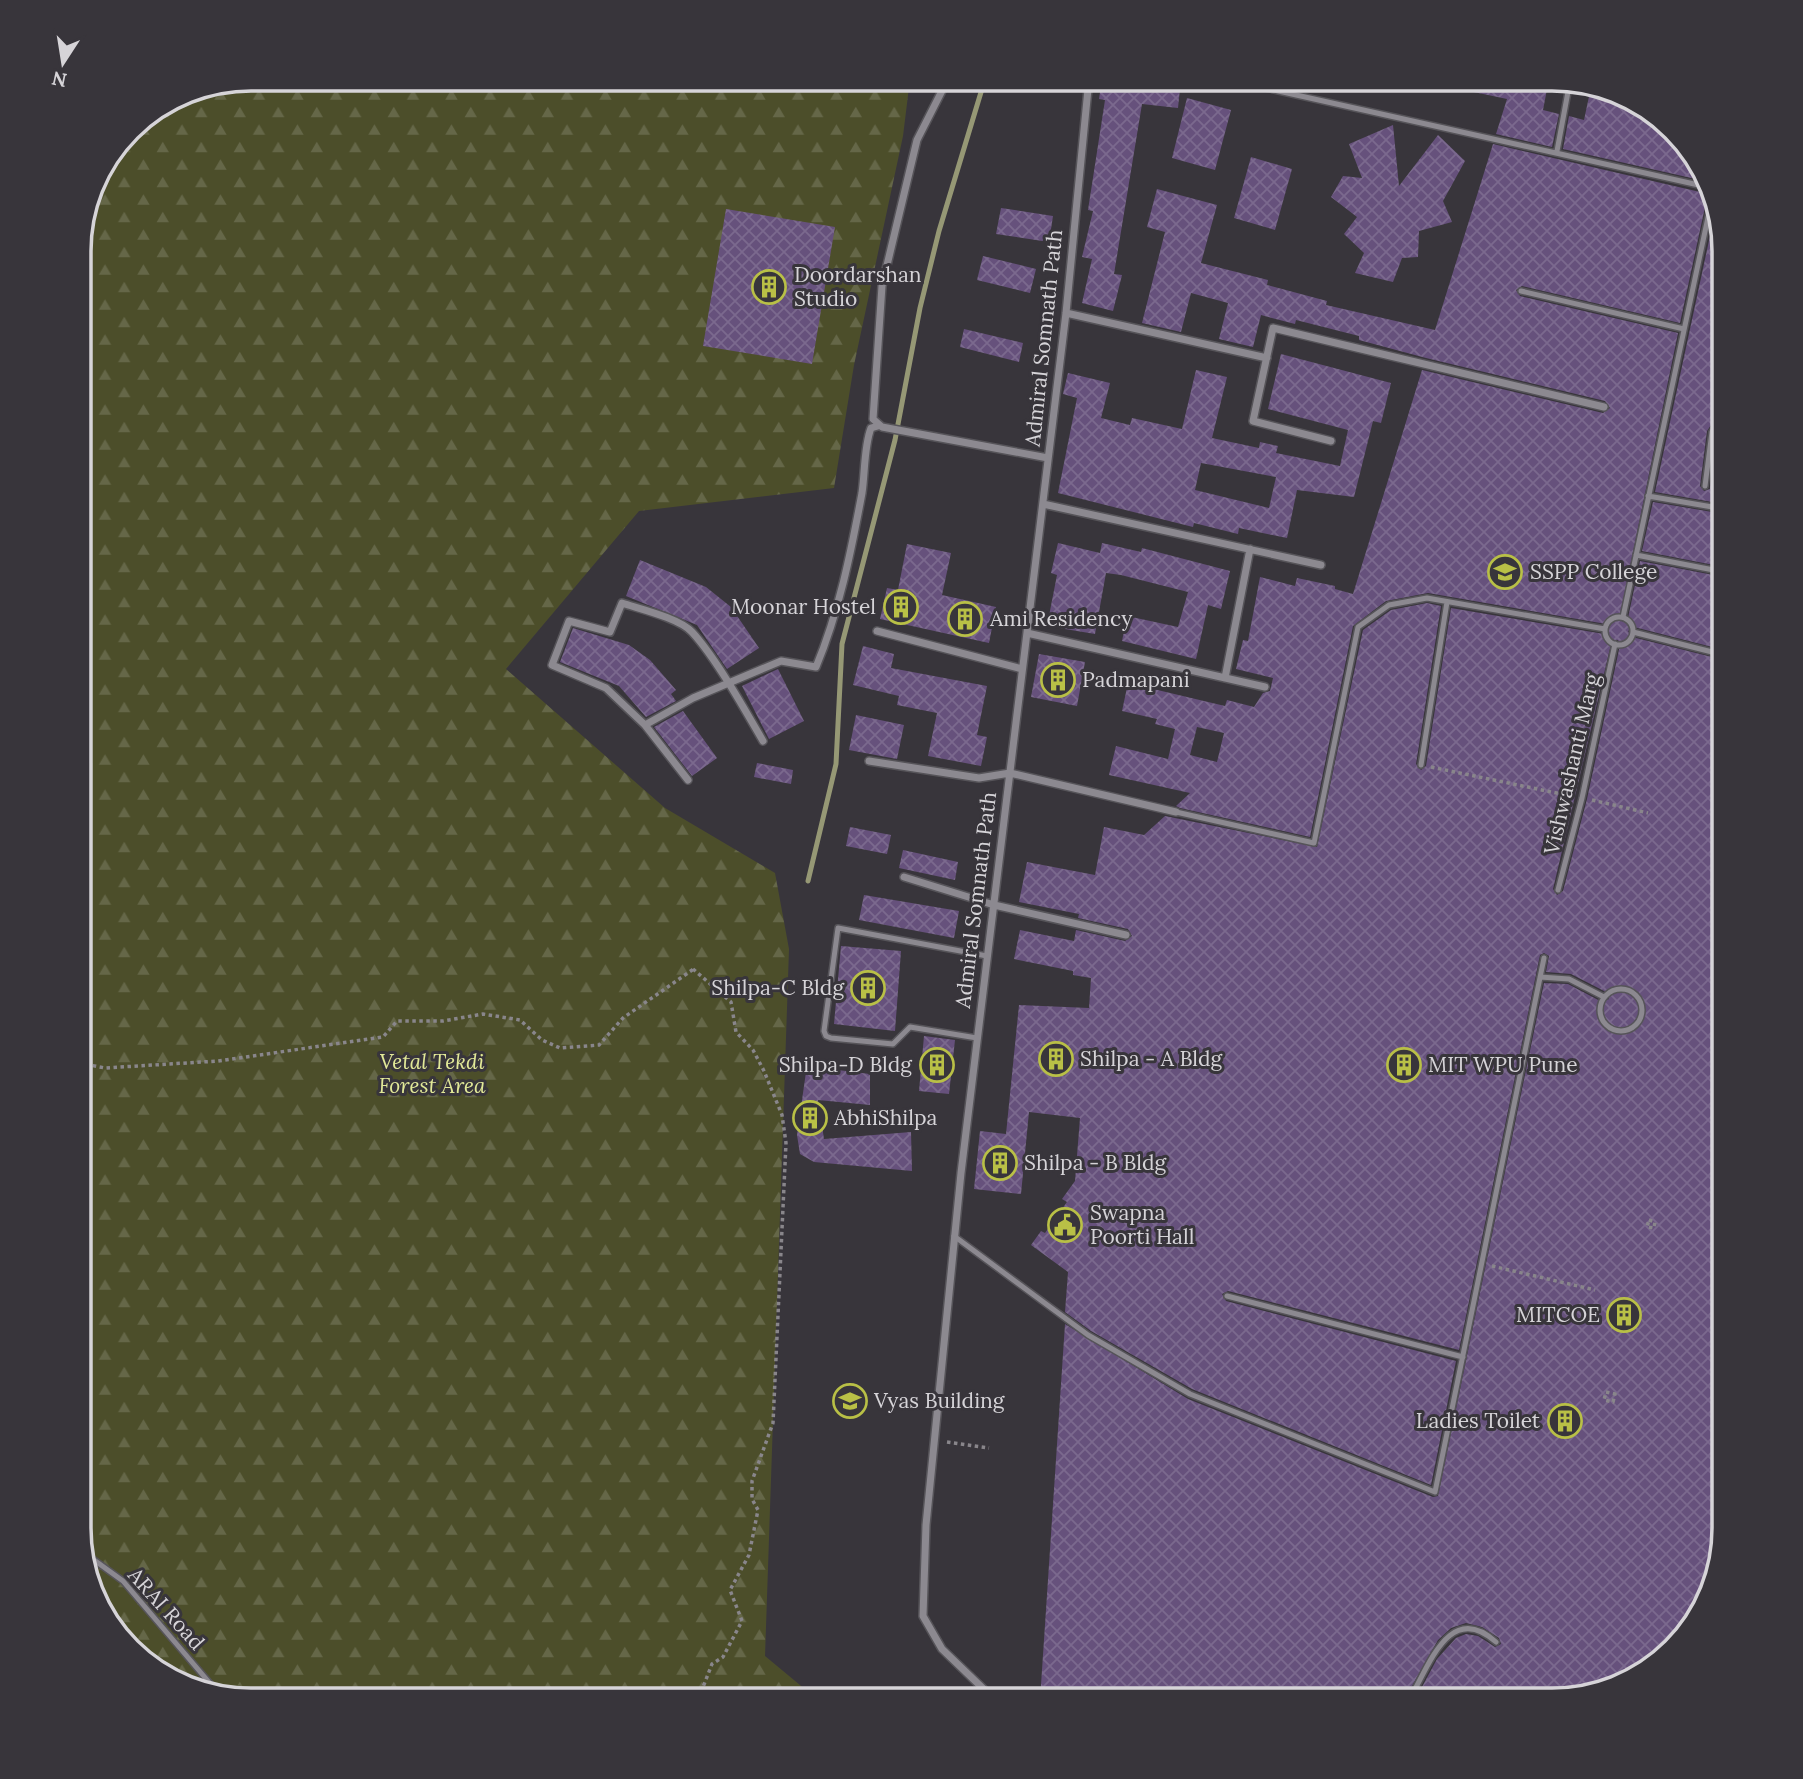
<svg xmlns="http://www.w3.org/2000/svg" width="1803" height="1779" viewBox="0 0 1803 1779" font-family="Lora,serif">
<defs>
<pattern id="forest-firs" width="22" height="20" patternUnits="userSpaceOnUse" patternTransform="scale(1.75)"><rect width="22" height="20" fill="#4c4e2a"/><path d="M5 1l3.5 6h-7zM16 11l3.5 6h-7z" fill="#656748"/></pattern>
<pattern id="building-cross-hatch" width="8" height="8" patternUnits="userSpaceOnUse" patternTransform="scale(1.75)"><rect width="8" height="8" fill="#66517c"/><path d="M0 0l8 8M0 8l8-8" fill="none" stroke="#7b698e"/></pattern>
</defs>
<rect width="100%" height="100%" fill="#38353b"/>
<path fill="url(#forest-firs)" d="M251,79h659l-7,57 -49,229 -20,123 -195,23 -133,158 159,139 110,65 14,76 -24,707 53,44h-567l-66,-13 -63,-45 -30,-48 -13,-65v-1290l18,-65 40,-52 48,-30z"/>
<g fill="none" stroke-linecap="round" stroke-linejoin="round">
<path stroke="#969875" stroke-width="5" d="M808,881l28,-117 6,-120 53,-204 25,-132 19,-77 46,-152"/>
</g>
<path fill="url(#building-cross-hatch)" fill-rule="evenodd" d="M1102,79h79l-3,29 -36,-4 -28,170 8,1 -9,36 -31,-8 10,-44 -10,-2 11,-46 -5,-1 17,-110 -6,-1z
M1446,79h103l-6,31 16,4 -7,33 -56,-13 11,-35 -62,-13z
M1591,87l37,9 53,41 28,45 -146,-33 6,-33 15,4z
M1187,98l44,12 -16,60 -43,-12z
M1393,125l6,61 39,-51 27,26 -22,40 9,21 -33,9 -1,26 -16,1 -9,24 -38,-9 9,-20 -20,-19 13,-17 -26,-20 12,-21 19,2 -13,-34z
M1493,144l220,51 -8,12 -25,116 -158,-37 -6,4 4,6 158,37 -59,287 5,2 4,-4 12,-57 84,16v73l-90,-23 -6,4 4,6 92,23v868l-13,66 -45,63 -48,30 -65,13h-138l22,-41 19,-21 10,-4 12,2 17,11 6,-3 -2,-6 -17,-11 -16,-4 -15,5 -13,12 -34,60h-364l25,-376 123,75 245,98 5,-1 106,-513 24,1 34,18 7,-3 -3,-7 -35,-18 -25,-2 3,-16 -5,-3 -4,2 -81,395 -231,-59 -6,3 4,7 230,60 -25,124 -239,-96 -101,-58 -26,-19 3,-40 -37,-27 10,-14 4,2 22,-31 -5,-3 13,-18 5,-63 -51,-6 -8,82 -47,-5 6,-58 26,3 13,-129 70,3 2,-30 -18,-3v-4l-59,-12 6,-29 54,11 2,-11 49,11 7,-5 -4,-7 -50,-11 1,-4 -60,-12 8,-40 68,13 9,-48 40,8 21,-19 152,31 46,-217 28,-20 36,-7 14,3 -25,158 5,6 5,-4 25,-158 153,26 5,-2 -3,-8 -178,-31 -42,8 -33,25 -43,211 -130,-29 -4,-2 14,-13 -81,-18 7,-29 52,13 7,-30 -20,-5 2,-5 -35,-8 6,-28 97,23 2,-6 27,7 9,-14 7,-2 3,-13 -37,-9 7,-29 5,1 12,-64 35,9 2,-8 38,8v3l18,5 69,-224 181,43 7,-5 -5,-7 -179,-43 -67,-18v-4l-63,-16 -1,4 -34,-9 -8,32 -34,-8 9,-36 -37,-10 -10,39 -39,-9 23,-91 -18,-5 10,-38 60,16 -16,58 67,17 -1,5 60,16 -1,4 109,25zM1612,640h6l2,5 -33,154 -24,92 -6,4 -4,-6zM1197,727l27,6 -7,29 -27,-7z
M1251,157l41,12 -17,61 -41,-12z
M1001,208l52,8 -4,26 -53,-8z
M1716,208l8,42v171l-11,1 -6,9 -7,55 4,5 6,-2 7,-55 7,-3v73l-69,-12z
M726,209l109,18 -23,137 -109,-18z
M983,256l53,13 -6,24 -53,-13z
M964,329l59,14 -4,19 -59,-15z
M1281,354l110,29 -10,40 -8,-2 -19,76 -57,-7 -10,48 -48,-10 -1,6 -44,-11 -1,4 -135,-34 19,-95 -14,-4 5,-21 42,10 -9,35 29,7 2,-7 50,11 14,-59 31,7 -15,61 47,10 1,-6 18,4 -2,7 64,13 8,-36 -80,-21zM1201,463l75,14 -7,31 -74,-18z
M1653,502l71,12v53l-82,-16z
M1058,543l42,10 2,-10 39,9 1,-4 88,23 -9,38 -13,-4 -12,54 -74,-18 5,-25 51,11 10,-35 -67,-17 -15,-2 -11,61 -48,-8 10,-51 -6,-2z
M907,544l44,9 -9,42 54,12 -7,36 -109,-24 7,-31 11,2z
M640,560l66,27 25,20 28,41 -32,21 -30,-44 -71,-29z
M573,628l56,17 21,15 26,30 -5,4 5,7 -30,16 -27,-31 -59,-24z
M863,646l31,8 -3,14 96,18 -10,49 10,2 -6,29 -53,-10 9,-43 -40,-8 2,-9 -46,-11z
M1039,654l46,8 -8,44 -46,-9z
M778,669l26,52 -35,18 -27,-53z
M683,711l34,47 -25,18 -38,-49z
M856,715l48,10 -7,34 -48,-9z
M757,763l36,7 -2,14 -37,-7z
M850,827l41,8 -4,19 -41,-8z
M903,850l55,12 -3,18 -56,-12z
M864,895l95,16 -5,27 -95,-18z
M841,946l60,5 -6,80 -61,-7z
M924,1036l31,4 -6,54 -30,-3z
M808,1058h4l2,9 56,7v31l-52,-5 6,39 87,-7 1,39 -98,-9 -14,-8 -3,-19z"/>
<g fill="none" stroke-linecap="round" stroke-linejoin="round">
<g stroke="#565459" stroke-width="8">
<path id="service" d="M1225,79l487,109
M1557,151l13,-70
M1521,291l163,38
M1705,486l7,-54 4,-6h8
M1648,496l76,13
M1636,555l88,17
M1605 631a14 14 0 1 1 28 0a14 14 0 1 1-28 0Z
M1623,617l87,-409 4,-8
M1633,632l91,23
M1421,765l26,-163
M1176,812l138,31 44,-216 31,-22 38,-7 178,31
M1558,890l24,-92 33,-154
M1540,977l29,2 35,18
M1600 1010a21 21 0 1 1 42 0a21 21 0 1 1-42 0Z
M977,1038l-67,-11 -17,17 -62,-6 -5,-2 -2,-5 14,-103 149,28
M954,1236l134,99 102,59 245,98 109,-534
M1227,1296l236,61
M83,1552l40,29 96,113
M1409,1700c20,-33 40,-100 87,-58"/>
</g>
<g stroke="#565459" stroke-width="10">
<path id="minor" d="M948,79l-31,61 -35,146 -9,133 9,8 166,31
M1066,313l201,45
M1331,441l-78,-20 20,-93 331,79
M1043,504l278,61
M877,631l145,38
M1027,633l238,54
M1225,678l25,-129
M645,725l48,-27 88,-37 35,6c23,-55 35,-115 46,-174 3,-20 2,-47 9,-65l7,-2
M869,761l110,17 31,-5 166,39
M688,780l-43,-55 -39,-37 -54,-23 17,-44 41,11 12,-29c18,6 57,15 70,29 24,26 53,78 71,109
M904,877l90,28 132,30
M995,1700l-53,-51 -19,-33 3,-91 35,-352 105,-860 23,-234"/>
</g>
<path stroke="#89868b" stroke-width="3.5" stroke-dasharray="3.5 3.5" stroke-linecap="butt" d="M1431,767l140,29
M1592,800l56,13
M693,969l38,33 5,30 17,18 11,21 18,44 4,28 -13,280 -21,58v18l6,11 -9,45 -19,35 12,31 -19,36 -11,7 -14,36
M79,1063l26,5 113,-7 165,-24 14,-16h46l40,-7 37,6 22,20 18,8 39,-3 24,-27 72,-50
M1649,1220l6,2 -1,6 -7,-1z
M1492,1266l103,24
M1606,1392l9,2 -2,8 -9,-2z
M947,1442l42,6"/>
<use href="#service" stroke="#8c8990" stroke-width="5"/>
<use href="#minor" stroke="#8c8990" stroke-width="7"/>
</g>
<defs>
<g id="building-ring" transform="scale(1.75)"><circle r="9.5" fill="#38353b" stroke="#b9c046" stroke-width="1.5"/><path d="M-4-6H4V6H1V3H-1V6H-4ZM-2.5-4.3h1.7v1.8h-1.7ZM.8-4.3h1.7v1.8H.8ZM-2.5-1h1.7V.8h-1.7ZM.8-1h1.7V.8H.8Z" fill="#b9c046"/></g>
<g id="university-ring" transform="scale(1.75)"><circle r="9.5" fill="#38353b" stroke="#b9c046" stroke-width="1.5"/><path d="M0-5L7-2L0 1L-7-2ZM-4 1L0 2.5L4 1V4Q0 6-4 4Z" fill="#b9c046"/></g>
<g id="civic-ring" transform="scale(1.75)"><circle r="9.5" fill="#38353b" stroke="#b9c046" stroke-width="1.5"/><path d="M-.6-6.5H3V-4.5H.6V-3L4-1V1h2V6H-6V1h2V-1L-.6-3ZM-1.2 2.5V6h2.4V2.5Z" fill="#b9c046"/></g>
</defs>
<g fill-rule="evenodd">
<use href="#building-ring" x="769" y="287"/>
<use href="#university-ring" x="1505" y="572"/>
<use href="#building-ring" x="901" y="607"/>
<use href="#building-ring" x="965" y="619"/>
<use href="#building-ring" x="1058" y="680"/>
<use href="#building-ring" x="868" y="988"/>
<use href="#building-ring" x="1056" y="1059"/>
<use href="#building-ring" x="937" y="1065"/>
<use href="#building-ring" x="1404" y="1065"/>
<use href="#building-ring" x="810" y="1118"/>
<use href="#building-ring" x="1000" y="1163"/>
<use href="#civic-ring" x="1065" y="1225"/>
<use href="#building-ring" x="1624" y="1315"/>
<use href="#university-ring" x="850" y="1401"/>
<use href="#building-ring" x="1565" y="1421"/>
</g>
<g text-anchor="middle" stroke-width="6" stroke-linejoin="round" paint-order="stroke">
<g font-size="21" fill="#d6d4d8" stroke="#38353b" text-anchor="start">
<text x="794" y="282">Doordarshan<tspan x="794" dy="24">Studio</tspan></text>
<text x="1530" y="579">SSPP College</text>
<text x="876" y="614" text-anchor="end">Moonar Hostel</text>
<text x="990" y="626">Ami Residency</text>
<text x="1082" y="687">Padmapani</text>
<text x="844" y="995" text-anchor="end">Shilpa-C Bldg</text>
<text x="1080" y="1066">Shilpa - A Bldg</text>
<text x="912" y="1072" text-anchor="end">Shilpa-D Bldg</text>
<text x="1428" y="1072">MIT WPU Pune</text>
<text x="834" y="1125">AbhiShilpa</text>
<text x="1024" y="1170">Shilpa - B Bldg</text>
<text x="1090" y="1220">Swapna<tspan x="1090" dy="24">Poorti Hall</tspan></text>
<text x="1600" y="1322" text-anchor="end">MITCOE</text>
<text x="874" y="1408">Vyas Building</text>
<text x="1540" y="1428" text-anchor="end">Ladies Toilet</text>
</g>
<g font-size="21" fill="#d6d4d8" stroke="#38353b">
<text transform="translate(1044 338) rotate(-84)" y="7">Admiral Somnath Path</text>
<text transform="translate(1572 764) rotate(-77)" y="7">Vishwashanti Marg</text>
<text transform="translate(976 900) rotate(-83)" y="7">Admiral Somnath Path</text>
<text transform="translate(166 1609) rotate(48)" y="7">ARAI Road</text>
</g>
<g font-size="21" font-style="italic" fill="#e2e998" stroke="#38353b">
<text x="432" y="1069">Vetal Tekdi<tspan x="432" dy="24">Forest Area</tspan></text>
</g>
</g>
<path d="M0 0H1803V1779H0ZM251 91H1552A160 160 0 0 1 1712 251V1528A160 160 0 0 1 1552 1688H251A160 160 0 0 1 91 1528V251A160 160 0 0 1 251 91Z" fill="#38353b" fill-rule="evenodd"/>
<path fill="none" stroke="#d6d4d8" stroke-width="3.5" d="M251 91H1552A160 160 0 0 1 1712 251V1528A160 160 0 0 1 1552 1688H251A160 160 0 0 1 91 1528V251A160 160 0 0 1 251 91Z"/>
<g transform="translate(63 63) rotate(192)" stroke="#38353b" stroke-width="5" paint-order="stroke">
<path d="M0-5L12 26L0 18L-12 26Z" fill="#d6d4d8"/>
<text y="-10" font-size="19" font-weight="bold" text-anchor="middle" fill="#d6d4d8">N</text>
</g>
</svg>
